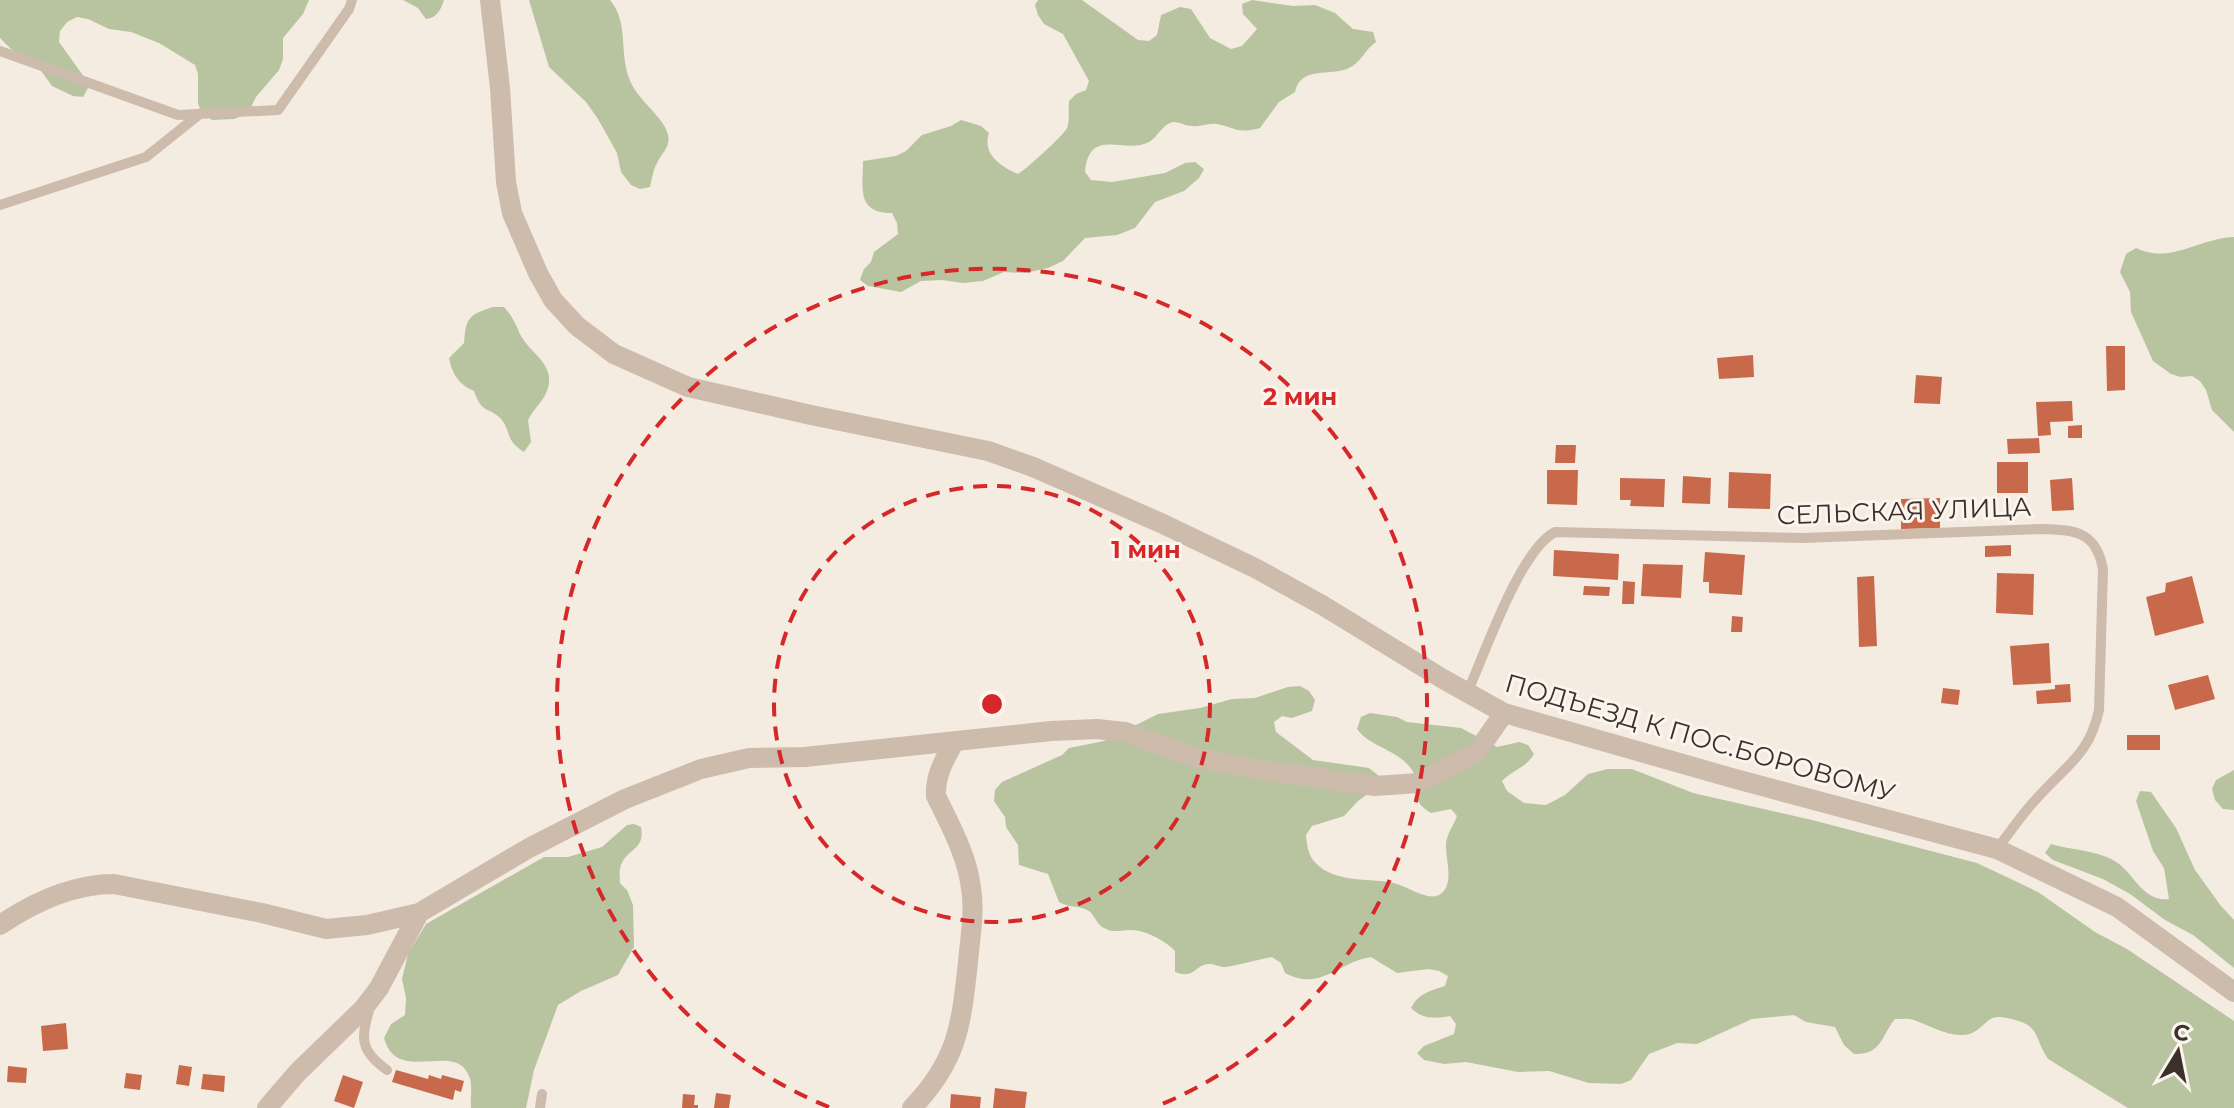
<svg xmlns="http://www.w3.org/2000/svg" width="2234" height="1108" viewBox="0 0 2234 1108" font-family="Montserrat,sans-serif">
<rect width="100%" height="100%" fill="#f4ebe1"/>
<path fill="#b8c4a0" d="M0,0h309l-6,14 -20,24v21l-4,11 -23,27 -5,10 -7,8 -10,4 -22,1 -9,-7 -5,-9v-30l-3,-9 -36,-22 -28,-11 -22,-3 -21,-10 -11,-2 -10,5 -7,9 -1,11 25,35 4,11 -5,9 -10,-1 -21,-10 -13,-18 -26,-17 -13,-13z
M403,0h41c-3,9 -7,18 -18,19l-8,-11z
M529,0h81c19,23 9,51 19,78 8,23 35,38 39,57 3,11 -6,18 -11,28 -4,7 -5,16 -7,24l-10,2 -9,-4 -10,-13 -4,-19 -19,-34 -12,-17 -37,-35z
M1038,0h44l56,40 11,1 8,-6 4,-20 19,-8 11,2 19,29 21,11 11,-3 15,-17 -14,-15 -1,-10 10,-4 41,6 22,-1 20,8 18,16 20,3 3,10c-11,7 -15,21 -27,26 -19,9 -48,-3 -54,24l-16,10 -19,26c-23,6 -23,0 -43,-4 -8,-1 -17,3 -25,2 -6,0 -13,-4 -18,-4 -11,1 -16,15 -25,20 -24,13 -60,-16 -64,30l6,8 21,2 53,-9 20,-10 10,-1 9,7 -5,9 -15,13 -29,11 -20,26 -18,7 -32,3 -22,23 -15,7 -23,5 -21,-1 -21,9 -20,2 -21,-3 -21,1 -20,11 -33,-6 -8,-6 4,-11 7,-7 3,-10 24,-18 -1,-11 -5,-10c-36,0 -29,-25 -29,-52l33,-5 10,-5 16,-16 29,-9 10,-6 20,6 8,7c-7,21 11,33 29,41 6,-3 47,-40 49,-46 3,-8 1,-18 2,-27l7,-7 10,-4 3,-9 -26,-47 -19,-10 -6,-9 -3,-10z
M2234,237v195l-22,-22 -6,-20 -6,-9 -8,-5 -11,1 -10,-3 -18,-13 -22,-49 -1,-20 -10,-20 6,-18 10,-6c34,17 63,-10 98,-11z
M493,307h11c8,9 11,16 16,27 9,19 35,29 28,54 -3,12 -15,21 -20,32l3,22 -7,10c-20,-13 -12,-20 -23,-33 -12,-13 -19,-4 -27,-28 -15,-6 -22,-17 -25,-33l15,-15c2,-25 4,-28 29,-36z
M1300,686l9,5 6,9 -3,11 -20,7 -10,-2 -8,6 2,10 37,28 56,8 10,8 -4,13 -17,12 -14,15 -32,10 -6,9c1,13 3,24 14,32 22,17 53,10 77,17 14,4 34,20 46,8 11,-13 2,-33 3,-48 1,-11 8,-19 11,-28l-6,-7 -20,4c-26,-16 -7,-24 -19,-43 -14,-21 -41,-22 -55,-41l4,-12 9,-4 27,4 10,5 54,6 36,19 22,-5 9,3 6,9c-7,13 -22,16 -32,27l5,10 17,12 22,2 19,-10 23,-21 20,-5h24l61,24 119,27 165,43 61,29 57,40 32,17 107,72v87h-106l-80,-49c-16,-24 -6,-34 -41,-41 -6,-1 -12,-2 -18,2 -9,7 -14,15 -27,15 -14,1 -35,-10 -48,-15 -5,-2 -13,-1 -19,-1 -14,17 -13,36 -41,35l-10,-9 -9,-18 -29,-5 -12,-7 -42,4 -55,25 -20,-1 -28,11 -18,26 -10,4 -32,-1 -40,-12 -31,1 -52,-10 -22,2 -20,-4 -7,-7 7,-7 30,-12 2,-10 -6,-8c-16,3 -28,3 -39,-8 8,-15 19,-17 34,-22l3,-10 -9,-5 -11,-2 -31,4 -26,-16c-33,5 -50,35 -86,16l-4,-10 -9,-6c-13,2 -38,10 -50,10 -4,-1 -8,-3 -12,-3 -16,0 -14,16 -35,8v-21c-9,-10 -30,-21 -44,-21 -9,0 -17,3 -25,-1 -9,-3 -10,-12 -17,-18 -9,-6 -21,-3 -30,-9l-11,-28 -29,-9 -1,-20 -12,-18 -1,-10 -11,-16 1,-11 7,-8 60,-27 7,-7 35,-7 54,-27 42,-6 32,-9 23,-1 33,-11z
M2234,770v40l-11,-1 -8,-9 -3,-11 4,-9z
M2140,791l11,1 25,36 19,42 26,36 13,14v48l-41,-33 -28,-15 -35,-26 -27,-15 -50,-19 -8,-7 6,-9c20,6 44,6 62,16 21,11 28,42 56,39l-5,-31 -11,-17 -17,-50z
M634,824l7,3c5,25 -17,21 -21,42 -1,4 0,9 0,14l7,7 6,15 1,42 -16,28 -37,16 -23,14 -24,65 -8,38h-55c-1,-9 2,-24 -2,-32 -14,-36 -72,10 -85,-38l7,-14 14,-9 1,-17 -4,-19 6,-25 18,-30 118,-67h24l34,-10 25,-22z"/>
<path fill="#c8694b" d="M2106,346h19v44l-18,1z
M1753,355l1,22 -35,2 -2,-21z
M1916,375l26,2 -2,27 -26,-1z
M2072,401l1,20 -23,1 1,13 -13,1 -2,-34z
M2082,425v13h-14v-12z
M2039,438l1,15 -32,1 -1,-15z
M1556,445h20l-1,18h-20z
M1997,462h31v31h-31z
M1547,470h31l-1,35 -30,-1z
M1729,472l42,2 -1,35 -42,-1z
M1683,476l28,2 -1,26 -28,-1z
M1620,478l45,1 -1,28 -34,-1 1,-6h-11z
M2072,478l2,32 -22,1 -2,-31z
M1940,498v30l-39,1v-30z
M2011,545v11l-26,1v-11z
M1554,550l65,4 -1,26 -65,-4z
M1705,552l40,3 -3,40 -33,-2v-11h-6z
M1643,564l40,1 -2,33 -40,-2z
M1997,573l37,1 -1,41 -37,-2z
M1874,576l3,70 -18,1 -2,-70z
M2192,576l12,47 -49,13 -9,-39 19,-5 1,-9z
M1623,581l12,1 -1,22h-12z
M1584,586l26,1 -1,9 -26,-1z
M1732,616l11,1 -1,15h-11z
M2049,643l2,40 -38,2 -3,-39z
M2208,675l7,24 -40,11 -7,-25z
M2070,684l1,18 -34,2 -1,-13 19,-2v-4z
M1943,688l17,2 -2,15 -17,-2z
M2127,735h33v15h-33z
M66,1023l2,26 -25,2 -2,-25z
M179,1065l13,2 -3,19 -13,-2z
M8,1066l19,2 -1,15 -19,-1z
M396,1070l32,9 1,-4 12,4 1,-4 22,6 -3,11 -6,-2 -2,10 -61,-18z
M126,1073l16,2 -2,15 -16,-2z
M203,1074l22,2 -1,16 -23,-3z
M343,1075l20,7 -9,26 -20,-7z
M995,1088l32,4 -2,16h-32z
M716,1093l15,2 -2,13h-15z
M683,1094l12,1 -1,10h4v3h-16z
M951,1094l30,3 -1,11h-30z"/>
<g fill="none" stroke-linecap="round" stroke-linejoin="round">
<path stroke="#cdbbac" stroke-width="10" d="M0,51l178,64 100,-5 71,-101 3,-9
M0,205l146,-48 55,-44
M1467,693c18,-39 52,-142 88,-161l248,6 238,-9c34,1 55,2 62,40l-4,141c-9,43 -31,54 -59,85 -16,16 -29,36 -43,54
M370,1007c-9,31 -11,43 17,63
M540,1108l2,-14"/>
<path stroke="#cdbbac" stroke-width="20" d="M490,0l10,88 6,94 6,31 26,60 15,27 24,26 37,28 74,33 123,28 177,36 45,16 128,56 96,46 65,36 121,74 61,34 228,65 265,71 120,58 117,85
M0,925c34,-23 72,-41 114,-41l148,29 64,16 41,-4 52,-12
M267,1108l30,-35 66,-64 16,-21 40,-75 110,-65 96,-49 76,-30 48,-11 56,-1 246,-26 46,-2 28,3 69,25 49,10 132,19 43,-3 59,-31 27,-39
M912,1108c46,-48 49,-82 56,-146 2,-23 7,-51 3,-74 -4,-33 -21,-63 -35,-92 -1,-21 8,-35 17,-52"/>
</g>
<g fill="none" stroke="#d62828" stroke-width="4" stroke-dasharray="14 10">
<circle cx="992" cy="704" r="218"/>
<path d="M829 1107A435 435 0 1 1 1155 1107"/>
</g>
<g text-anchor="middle" stroke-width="6" stroke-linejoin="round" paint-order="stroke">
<g font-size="26" fill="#3b302b" stroke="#fbf5ee">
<text transform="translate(1904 511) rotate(-2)" y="9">СЕЛЬСКАЯ УЛИЦА</text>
<text transform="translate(1700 738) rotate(16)" y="9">ПОДЪЕЗД К ПОС.БОРОВОМУ</text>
</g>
</g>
<circle cx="992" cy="704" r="12" fill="#d62828" stroke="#fbf5ee" stroke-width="4"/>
<g font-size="24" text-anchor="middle" font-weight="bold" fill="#d62828" stroke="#fbf5ee" stroke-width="6" stroke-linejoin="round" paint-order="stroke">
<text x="1300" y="405">2 мин</text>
<text x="1146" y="558">1 мин</text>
</g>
<g transform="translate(2178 1052) rotate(10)" stroke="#fbf5ee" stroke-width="6" paint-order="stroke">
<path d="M0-6L14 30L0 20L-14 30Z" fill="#3b302b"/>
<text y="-12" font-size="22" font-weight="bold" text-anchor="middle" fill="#3b302b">С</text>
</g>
</svg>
